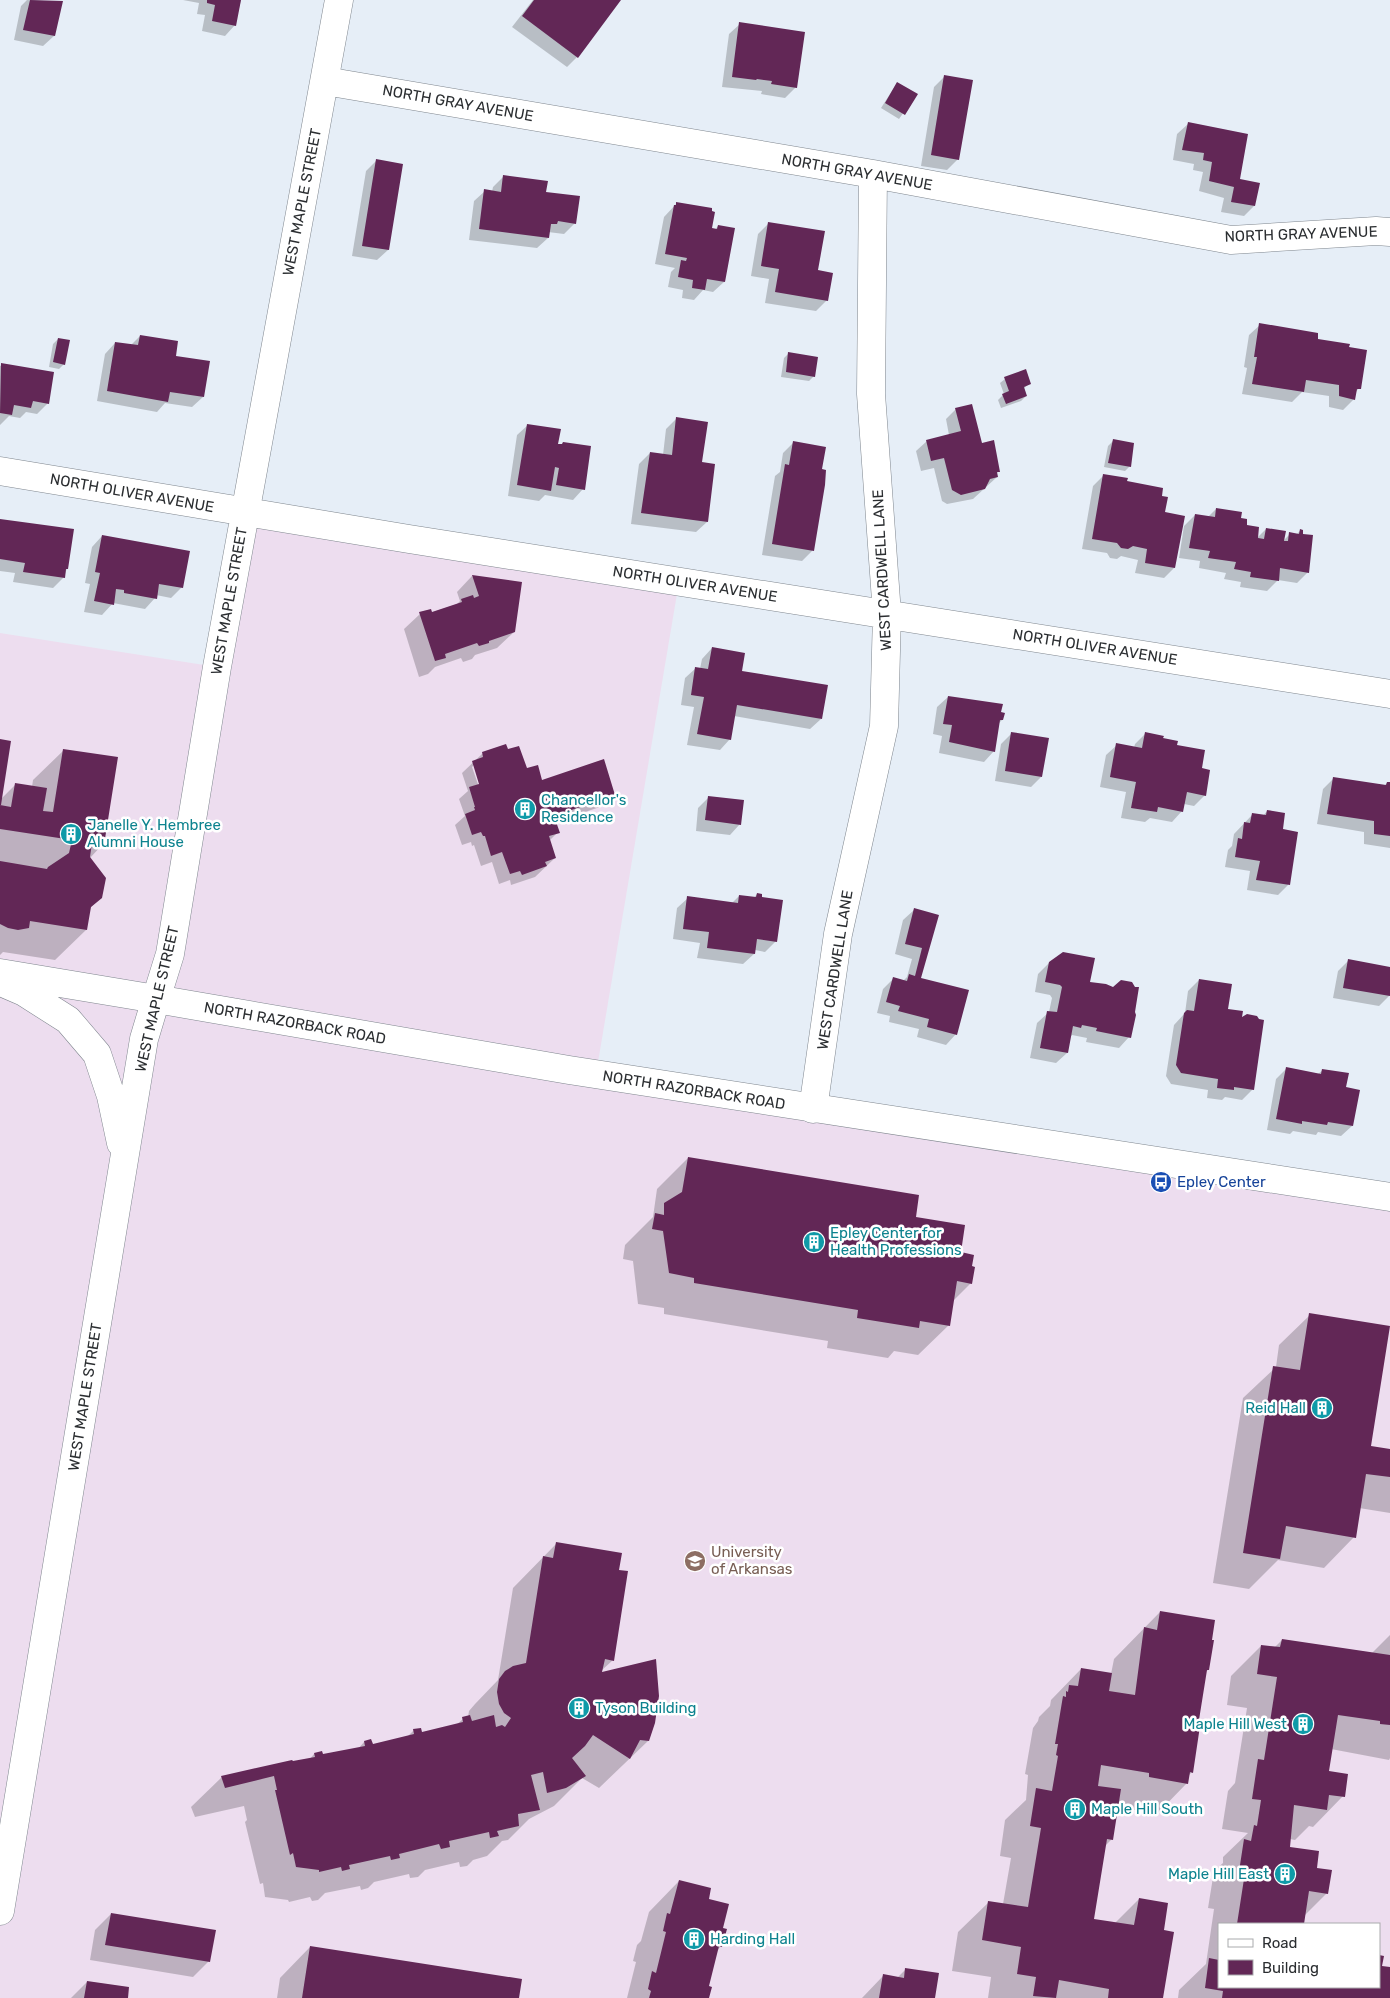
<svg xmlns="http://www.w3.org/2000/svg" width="1390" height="1998" viewBox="0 0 1390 1998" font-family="Rubik,sans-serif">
<rect width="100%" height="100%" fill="#e6eef7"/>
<path fill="#edddef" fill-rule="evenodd" d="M245,512l434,70 -83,492 794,123v801h-1390v-1365l217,34zM1219,1924h160v63h-160z"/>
<path fill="#0003" fill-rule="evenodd" d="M27,0l34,2 -7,34 -11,10 -29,-6 7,-34z
M183,0h58l-6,25 -10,11 -23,-5 3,-16 -8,-1 2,-11z
M533,0h87l-43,57 -10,10 -55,-40z
M740,24l56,63 -11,11 -24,-4 1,-3 -40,-4 7,-53z
M945,76l13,83 -11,11 -26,-4 13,-79z
M897,83l19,12 -17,24 -18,-11z
M1188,124l50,56 16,26 -10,10 -23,-4 3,-14 -25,-7 4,-19 -10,-2 1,-6 -21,-4 4,-26z
M377,160l11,90 -11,10 -25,-4 14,-85z
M504,176l41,17 30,30 -11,11 -16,-2v6l-11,10 -68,-8 5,-39 11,-10 7,1 1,-5z
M677,203l33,26 5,1 3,-4 6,56 -11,10 -10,-2 -9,10 -12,-2 1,-8 -15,-3 3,-15 4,-4 -20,-4 9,-47z
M768,224l49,47 10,29 -11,11 -51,-8 4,-24 -18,-3 7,-42z
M1260,325l56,15 43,48 -4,5 -1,6 -11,11 -14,-3v-11l-27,-4 -10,10 -50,-8 5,-26 -3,-1 5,-32z
M140,336l35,21 28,40 -11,10 -27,-4 -8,9 -60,-11 8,-47 10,-11 16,2z
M58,339l6,25 -5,5 -10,-2 4,-23z
M789,353l25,23 -5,5 -28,-4 3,-19z
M2,365l46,38 -11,11 -11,-2 -6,6 -11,-2 -9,9v-59z
M1005,379l25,4 -7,6 3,7 -5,5 -20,7 -3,-8 6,-6 -4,-11z
M956,409l43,62 -3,3 1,3 -24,22 -26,5 -5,-3 -8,-33 -13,3 -5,-20 11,-10 22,-6 -3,-16z
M677,418l24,45 12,2 -6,57 -11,10 -65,-8 8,-60 11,-11 13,2 3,-26z
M528,425l29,20 26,44 -10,11 -28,-5 -6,6 -31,-5 9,-61z
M1113,441l17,25 -5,5 -21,-4 4,-21z
M793,443l28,27 -9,81 -10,10 -40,-6 13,-79 5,-4 3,-19z
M1104,475l57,22 13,71 -10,10 -29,-5 3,-13 -17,-4 -4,3 -7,-1 -3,-5 -25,-4 11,-63z
M1216,509l24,10 17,19 9,-9 17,12 7,-7 6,1 4,-4 8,41 -11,11 -19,-3 -11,11 -27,-4 1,-5 -17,-3 2,-6 -27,-5 1,-7 -21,-3 5,-32 11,-11 13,2z
M0,521l67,47 -3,9 -11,11 -40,-6 2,-9 -15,-2z
M102,536l80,51 -11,11 -15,-3 -1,3 -10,11 -32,-6 -11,12 -18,-3 6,-28 -5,-1 7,-36z
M472,576l42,56 -17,16 -22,7 -3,4 -9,3 -2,-4 -26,9 -7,7 -9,3 -15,-48 16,-15h11l24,-8 5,-5 -3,-9z
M712,648l29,24 80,47 -11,10 -76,-13 -4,23 -10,11 -33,-5 7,-38 -13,-2 4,-27 11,-10 4,1 2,-10z
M948,697l52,16 2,7 -3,3 -5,28 -10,11 -45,-9 3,-17 -9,-2 4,-27z
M1012,733l29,44 -10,10 -36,-6 6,-37z
M1145,734l31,12 24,23 5,26 -11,11 -10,-2 -2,7 -10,11 -22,-4 -5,4 -24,-4 5,-26 -26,-5 6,-32 11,-10 17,3 1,-4z
M0,740l1,59 15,-15 16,3 1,-7 31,-30 39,94 -13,14 11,39 -12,12 -3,21 -31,30 -52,-8 -3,3z
M507,751l19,19 16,11 72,14 -11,11 -48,16 3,10 -9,9 6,17 -20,19 -24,8 -1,-5 -11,4 -7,-22 -11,4 -7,-21 -2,1 -1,-4 -9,3 -7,-20 10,-9 -6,-17 9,-8 -6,-18 20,-19zM474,765l8,24 -2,1 -8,-23z
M1333,779l51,7 3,-3 3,1v64l-26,-4v-12l-47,-8 6,-35z
M709,797l31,27 -10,11 -34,-4 2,-23z
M1267,811l15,19 6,55 -10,10 -31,-5 3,-19 -25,-4 3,-17 4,-4 2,-12 19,-20 10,2z
M757,894l19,47 -11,11 -10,-2 -1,4 -11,10 -46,-6 3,-15 -27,-4 4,-31 11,-10 44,5 7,-7 15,2z
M914,910l23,6 -18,62 37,56 -10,11 -29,-8 2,-8 -30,-7 1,-6 -13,-3 6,-24 10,-10 10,2 4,-4 5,-18 -17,-5 8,-34z
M1348,961l42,7 -1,28 -10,10 -46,-8 5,-27z
M1049,963l40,20 40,54 -10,11 -33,-6 1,-4 -15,-3 -3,3 -2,15 -11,10 -26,-5 7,-35 12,-11 3,-14 -2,-3 -15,-3 3,-18z
M1199,980l27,30 14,9 13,70 -11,11 -17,-3 -3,3 -15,-2 1,-8 -37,-6 -5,-8 8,-51 11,-12 3,-22z
M1286,1069l32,5 5,-4 21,18 8,38 -11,10 -23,-4 -2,3 -23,-4 -3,3 -23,-4 9,-51z
M688,1158l226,60 45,35 12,30 -18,18 -4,24 -31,30 -24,-4 -6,7 -61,-10 1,-7 -164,-27v-6l-26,-4 -5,-43 -10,-2 2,-14 28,-28 4,-28z
M1310,1315l59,132 21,3v63l-31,-5 -5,29 -30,31 -46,-8 -29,29 -36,-6 30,-185 33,-31 3,-22z
M557,1543l61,28 -5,89 -12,11 47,70 -49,47 -17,-10 -28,28 -25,13 -21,21 -6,1 -15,15 -14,4 -6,6 -7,1 -1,-5 -34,8 -7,7 -8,1 -1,-4 -35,8 -6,6 -7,2 -1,-4 -35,7 -7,7 -6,1 -2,-4 -21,5 -1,-2 -23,-3 -2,-14 -3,1 -15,-62 2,-2 -3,-14 -49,11 -4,-10 31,-30 87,-17 5,-6 8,2 36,-7 6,-7 8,3 35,-8 7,-7 7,3 35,-8 7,-6 5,-2 1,-6 6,-7 23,-24 15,-92z
M1160,1612l48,58 -3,2 -13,100 -3,3 -2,8 -30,31 -40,-7 -5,32 -8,8 -12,73 23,3 24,-24 24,32 -1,67h-174l3,-21 -39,-6 6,-39 31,-30 14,2 8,-46 -11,-2 5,-36 21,-20 2,-25 -3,-1 8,-46 5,-7 1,-4 11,-11 1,-6 30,-31 30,5 3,-15z
M1390,1635v123l-1,2 -58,-11 -3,23 15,24 -30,31 -4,-1 -14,14 -5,-1 -2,9 28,21 11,24 -23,23 -1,8h-84v63h160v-31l3,1 -2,10 10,2v29h-212l1,-8 27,-26 8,-55 -6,-1 6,-37 9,-8v-6l25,-24 -26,-4 6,-38 7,-8 12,-75 -20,-3 4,-29 30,-30 13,2 8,-8 90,13z
M679,1881l29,19 14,29 -1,17 -4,5 -9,36v11h-81l9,-36 -3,-1 4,-16 4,-4 8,-29z
M111,1914l98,47 -16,16 -103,-17 5,-30z
M310,1947l208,51h-241l3,-20z
M906,1969l28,29h-72l21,-22 14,2z
M87,1982l39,16h-55z"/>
<path fill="#622756" d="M30,0l33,1 -8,35 -32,-6z
M207,0h34l-5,26 -24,-5 3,-16 -8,-2z
M534,0h87l-43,58 -56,-42z
M739,22l66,10 -8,56 -26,-4 1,-3 -15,-2 -1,1 -24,-3z
M944,75l29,5 -14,80 -28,-5z
M897,82l21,12 -13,21 -20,-12z
M1188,122l60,12 -8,45 20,4 -5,23 -24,-4 3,-15 -25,-6 3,-19 -9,-2 1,-7 -22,-3z
M376,159l27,5 -14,86 -27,-4z
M503,175l45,6 -2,11 34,4 -4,28 -18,-3 -1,3h-6l-2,14 -70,-9 5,-40 17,3z
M676,202l36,6v3l3,1 -3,16 5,1 1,-4 17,3 -10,54 -18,-3 -2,11 -13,-2 1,-8 -15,-3 3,-17 5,1 1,-3 -22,-4 9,-49h2z
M768,222l57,9 -7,39 15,3 -5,28 -53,-9 4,-23 -18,-3z
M1259,323l59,10v6l32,5 -1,3 18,3 -6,39h-4l-2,11 -16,-4v-11l-33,-5 -2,12 -52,-8 5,-27h-3z
M140,335l38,6 -2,15 34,5 -6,36 -34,-5 -2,10 -61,-11 8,-49 23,3z
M58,338l12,2 -5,25 -12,-3z
M788,352l30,5 -3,20 -29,-5z
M1,363l53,9 -5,32 -16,-3 -2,7 -17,-3 -2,10 -12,-2z
M1026,369l5,15 -7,3 3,9 -21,8 -4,-10 7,-3 -5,-14z
M972,404l10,39 12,-3 6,32h-3l1,5 -8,2 -5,10 -24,6 -9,-5 -8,-32 -13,3 -5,-21 35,-9 -6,-23z
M676,417l32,5 -6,40 13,2 -7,58 -67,-9 9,-61 22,3z
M527,424l34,5 -3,15h4l1,-2 28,4 -6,44 -29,-5 3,-17 -4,-1 -4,24 -34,-6z
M1113,439l21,4 -3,24 -23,-4z
M793,441l33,6 -4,22 4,1 -1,15 -11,66 -42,-7 13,-80 4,1z
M1103,474l25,4 -1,3 36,7 -1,8 6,1 -3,15 20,4 -10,52 -30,-5 2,-14 -14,-3 -5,3 -7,-1 -4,-5 -25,-4z
M1216,508l26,4 -1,6 6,1v6l12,2 -1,11 6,1 2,-11 20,3 -2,10h4l1,-9 10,2 1,-5 3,1v4l10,1 -4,38 -29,-5 -1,13 -29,-4 1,-5 -17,-3 2,-7 -28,-4 2,-7 -21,-3 6,-34 20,3z
M0,519l74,10 -6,40h-2l-1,9 -42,-6 2,-9 -25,-4z
M102,535l88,16 -7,37 -24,-4 -2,15 -33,-6v-3l-8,-1 -2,16 -20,-4 6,-28 -5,-1z
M472,575l50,7 -7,50 -26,9v2l-10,3 -2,-3 -32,11 1,4 -11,3 -16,-49 12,-3 1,3 30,-10 -1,-3 12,-4 1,3 5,-2z
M712,647l33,6 -3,18 86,14 -6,34 -85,-14 -6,35 -34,-6 7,-37 -13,-2 4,-28 13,2z
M948,696l55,8 -2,8 4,1 -2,7h-3l-5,32 -46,-10 3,-17 -9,-1z
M1011,732l38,6 -7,39 -37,-6z
M1145,732l19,4 -1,2 15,3 -1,4 28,5 -3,18 8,2 -4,26 -19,-4 -4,20 -25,-5 -1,5 -26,-4 5,-26 -26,-5 6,-34 26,5z
M0,739l11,2 -10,64h-1z
M506,744l2,5 11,-3 8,22 11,-3 4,15 62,-21 11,36 -61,21 6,17 -11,3 7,22 -11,4 2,4 -25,9 -2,-4 -10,3 -8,-22 -11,4 -6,-20h-2l-2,-4 -9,3 -7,-21 10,-4 -1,-3h1l-6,-20 10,-3 -7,-23 11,-4 -1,-5z
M63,749l55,8 -14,88 -12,-2 -2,14 16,21 -4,20 -11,9 -4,23 -57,-9 -1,7 -11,2 -10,-2 -8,-4v-63l47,8 1,-2 21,-14 3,-13 -72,-11v-24l11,2 4,-24 32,5 -4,23 10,1z
M1333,777l53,8 1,-3h3v54l-16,-2v-13l-47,-7z
M708,796l36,4 -3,25 -36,-5z
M1267,810l18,3 -2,16 15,3 -8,53 -34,-5 4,-19 -25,-4 3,-19 4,1 2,-17 6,1 2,-10 14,2z
M757,893l5,1v3l21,3 -6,42 -20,-3 -2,15 -48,-6 2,-16 -26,-3 4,-33 51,7 1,-8 17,2z
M914,908l25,7 -18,63 48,12 -12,45 -30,-8 2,-8 -31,-8 2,-5 -14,-4 7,-25 14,4 2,-7 6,2 7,-28 -17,-4z
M1063,952l32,6 -5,24 16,2 7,3 8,-7 11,2 3,5h4l-4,25 1,3 -5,23 -35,-7 1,-3 -15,-3 -1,3 -8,-2 -5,27 -28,-5 7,-37 10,1 5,-25 -2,-2 -15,-3 4,-20z
M1348,959l42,8v29l-47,-8z
M1199,979l33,5 -4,25 15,2 -1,6 5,-3 10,2 2,3 5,1 -10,70 -20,-3v3l-17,-2 1,-9 -37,-6 -5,-8 8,-52 3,-3 7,1z
M1286,1067l35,7 1,-5 27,4 -3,14 14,3 -7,36 -25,-4 -1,3 -25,-4v3l-26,-5z
M688,1157l231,38 -3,22 49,8 -4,27 13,3 -2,11 3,1 -3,17 -15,-3 -7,45 -30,-5 -1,7 -62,-10 1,-8 -164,-27v-5l-25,-5 -6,-42 -11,-2 3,-16 9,2v-12l18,-11z
M1309,1313l81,13 -19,120 19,3v28l-24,-3 -10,64 -70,-12 -6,33 -37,-6 30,-187 27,4z
M556,1542l66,11 -3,17 9,1 -14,90 -9,-2 -3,13 54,-13 3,37 -4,27 -6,18 -9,-1 -10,19 -37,-24 -8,11 -13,12 14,18 -20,12 -19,5 -4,-21 -12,3 9,35 -22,4 1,12 -22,5 2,5 -9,2 -1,-6 -40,9 1,6 -9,2 -2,-5 -40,10 1,4 -9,2 -1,-4 -41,9 1,4 -8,2 -1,-4 -22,5v-2l-23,-3 -3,-14 -3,2 -15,-65h2l-3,-14 -49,12 -4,-12 71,-16 1,1 22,-4 -1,-4 8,-2 1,3 42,-8 -1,-5 7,-2 2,5 41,-10 -1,-5 8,-1 1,4 41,-10 -1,-5 8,-2 2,6 22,-6 2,12 6,-2 3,2 6,-9 -7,-5 -5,-9 -2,-12 2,-13 6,-8 8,-5 13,-3 17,-107 10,2z
M1160,1611l55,9 -3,20h2l-5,30h-2l-9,56h2l-7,47 -3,-1 -2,12 -39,-7v-4l-48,-8 -3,21 23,3 -8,51 -6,-1 -13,80 40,6 5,-27 29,5 -4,27 10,2 -11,66h-55l1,-9 -50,-9 -3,18 -23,-2 3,-19 -19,-3 4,-27 -39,-7 6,-39 40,6 13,-79 -11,-2 6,-38 16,3 6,-35 -2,-1 2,-11h-3l8,-48 3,1v-6l2,1 1,-7 9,1 3,-18 31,5 -3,18 26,4 9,-68 13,3z
M1282,1639l108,16v70l-10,-1v-3l-42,-6 -9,56 19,3 -3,23 -16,-2 -2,15 -33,-5 -4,42 29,4 -2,17 15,2 -4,24 -19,-3 -5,33h-67l7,-45 -6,-1 6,-39 7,2 3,-16 3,1 4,-26 -9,-1 6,-40 6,1 13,-83 -20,-3 4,-29 19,2z
M679,1880l32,8 -2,11 20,5 -6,24 4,1 -5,18 -3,-1 -10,40 3,1 -3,11h-60l2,-7 -3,-2 4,-18 4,2 10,-41 -3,-1 4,-18 3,1z
M111,1913l105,17 -6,32 -105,-17z
M310,1946l212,33 -3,19h-217z
M1379,1955l5,1 -2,10 8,1v31h-168l1,-7 -18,-3 4,-30 10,2v27h160z
M905,1968l34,5 -4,25h-56l4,-24 21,4z
M87,1981l42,6 -1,11h-44z"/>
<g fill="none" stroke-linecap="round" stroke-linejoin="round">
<g stroke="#7f868e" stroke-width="29">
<path id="minor" d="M325,81l548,93 358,66 145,-9 14,1
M0,471l409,68 981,155
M156,999l14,-45 47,-287 122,-667
M813,1109l25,-175 46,-208 3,-112 -16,-220 2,-220"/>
</g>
<g stroke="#7f868e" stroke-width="29">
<path id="tertiary" d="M156,999l413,71 821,127"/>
</g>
<g stroke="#7f868e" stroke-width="29">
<path id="secondary" d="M0,973l156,26 -12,40 -144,872
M1,982l23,10 44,28 29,34 14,42 10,47"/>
</g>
<use href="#minor" stroke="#fff" stroke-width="28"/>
<use href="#tertiary" stroke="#fff" stroke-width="28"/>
<use href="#secondary" stroke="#fff" stroke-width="28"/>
</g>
<defs>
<g id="building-disc" transform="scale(1.125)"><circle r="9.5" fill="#0f9aa8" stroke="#fff"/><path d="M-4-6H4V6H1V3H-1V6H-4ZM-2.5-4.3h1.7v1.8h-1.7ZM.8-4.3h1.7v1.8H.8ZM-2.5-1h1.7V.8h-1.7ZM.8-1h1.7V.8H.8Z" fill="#fff"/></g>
<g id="bus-disc" transform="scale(1.125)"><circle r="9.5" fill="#1a4fb4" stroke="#fff"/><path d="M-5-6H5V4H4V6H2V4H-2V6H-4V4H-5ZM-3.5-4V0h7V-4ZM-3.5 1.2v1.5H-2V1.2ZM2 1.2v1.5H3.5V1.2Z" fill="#fff"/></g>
<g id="university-disc" transform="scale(1.125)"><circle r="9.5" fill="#8d6e63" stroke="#fff"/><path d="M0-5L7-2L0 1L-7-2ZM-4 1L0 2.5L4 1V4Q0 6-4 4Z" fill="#fff"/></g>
</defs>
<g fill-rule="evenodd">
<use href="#building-disc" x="525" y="809"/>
<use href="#building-disc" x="71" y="834"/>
<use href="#bus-disc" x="1161" y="1182"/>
<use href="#building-disc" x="814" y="1242"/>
<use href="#building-disc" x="1322" y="1408"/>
<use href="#university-disc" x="695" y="1561"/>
<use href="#building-disc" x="579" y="1708"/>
<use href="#building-disc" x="1303" y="1724"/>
<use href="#building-disc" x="1075" y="1809"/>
<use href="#building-disc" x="1285" y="1874"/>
<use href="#building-disc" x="694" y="1939"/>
</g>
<g text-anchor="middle" stroke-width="5" stroke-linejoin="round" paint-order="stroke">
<g font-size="15" fill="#2b2e31" stroke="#fff">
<text transform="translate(458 103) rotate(10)" y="5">NORTH GRAY AVENUE</text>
<text transform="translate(857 172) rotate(10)" y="5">NORTH GRAY AVENUE</text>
<text transform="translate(302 202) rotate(-79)" y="5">WEST MAPLE STREET</text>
<text transform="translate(1301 234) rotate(-2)" y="5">NORTH GRAY AVENUE</text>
<text transform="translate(132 493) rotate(10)" y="5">NORTH OLIVER AVENUE</text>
<text transform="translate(882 570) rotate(-93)" y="5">WEST CARDWELL LANE</text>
<text transform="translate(695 584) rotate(9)" y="5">NORTH OLIVER AVENUE</text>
<text transform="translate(229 601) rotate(-80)" y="5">WEST MAPLE STREET</text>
<text transform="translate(1095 647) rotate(9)" y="5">NORTH OLIVER AVENUE</text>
<text transform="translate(835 970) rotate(-81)" y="5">WEST CARDWELL LANE</text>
<text transform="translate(157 999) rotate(-77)" y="5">WEST MAPLE STREET</text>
<text transform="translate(295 1023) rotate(10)" y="5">NORTH RAZORBACK ROAD</text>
<text transform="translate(694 1090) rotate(9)" y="5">NORTH RAZORBACK ROAD</text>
<text transform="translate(85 1397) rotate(-81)" y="5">WEST MAPLE STREET</text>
</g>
<g font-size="15" fill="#0d838f" stroke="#fff" text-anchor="start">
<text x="541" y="805">Chancellor's<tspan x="541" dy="17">Residence</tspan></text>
<text x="87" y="830">Janelle Y. Hembree<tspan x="87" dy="17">Alumni House</tspan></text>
<text x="830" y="1238">Epley Center for<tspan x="830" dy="17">Health Professions</tspan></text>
<text x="1306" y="1413" text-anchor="end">Reid Hall</text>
<text x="595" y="1713">Tyson Building</text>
<text x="1287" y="1729" text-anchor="end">Maple Hill West</text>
<text x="1091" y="1814">Maple Hill South</text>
<text x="1269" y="1879" text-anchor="end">Maple Hill East</text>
<text x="710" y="1944">Harding Hall</text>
</g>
<g font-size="15" fill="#164399" stroke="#fff" text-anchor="start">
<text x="1177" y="1187">Epley Center</text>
</g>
<g font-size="15" fill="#785e54" stroke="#fff" text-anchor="start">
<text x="711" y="1557">University<tspan x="711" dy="17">of Arkansas</tspan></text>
</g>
</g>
<rect x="1218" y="1923" width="162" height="65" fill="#ffffff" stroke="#aaabad"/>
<rect x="1228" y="1939" width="25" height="8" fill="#ffffff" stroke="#aaabad"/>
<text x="1262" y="1948" font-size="15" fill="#2b2e31">Road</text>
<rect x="1228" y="1960" width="25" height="15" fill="#622756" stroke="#aaabad"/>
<text x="1262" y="1973" font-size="15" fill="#2b2e31">Building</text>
</svg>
